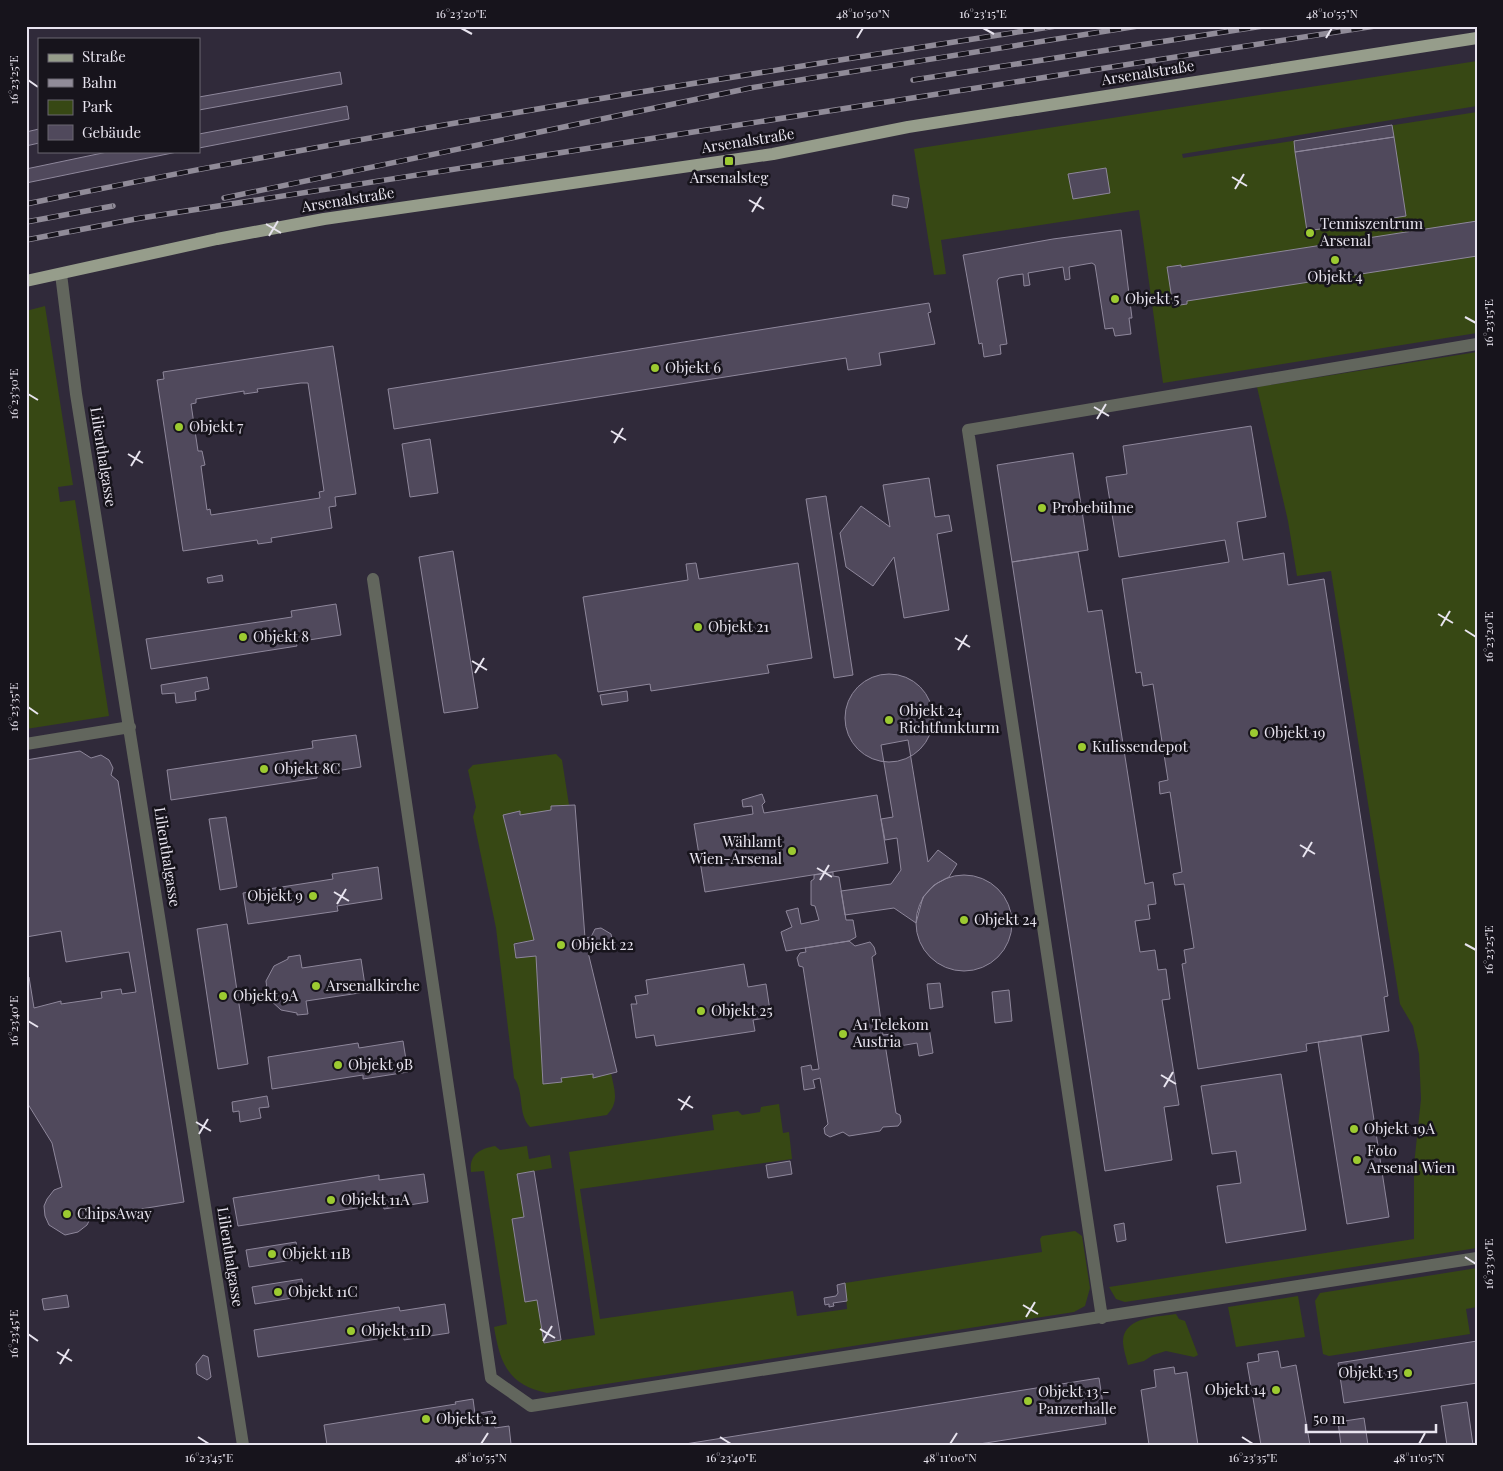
<svg xmlns="http://www.w3.org/2000/svg" width="1503" height="1471" viewBox="0 0 1503 1471" font-family="'Playfair Display',serif">
<rect width="100%" height="100%" fill="#302a3a"/>
<path fill="#374814" d="M1477,61v45l-295,48 1,4 294,-46v221l-314,50 -24,-173 -198,30 5,34 -12,1 -20,-126z
M45,306l28,179 -15,2 2,15 15,-2 34,216 -83,13v-418z
M1477,352v896l-352,54 -9,-3 -7,-12 305,-48v-74l7,-66 -2,-45 -6,-28 -13,-22 -69,-433 -34,5 -9,-55 -31,-134z
M556,754l6,6 7,45 -18,1v4l-31,5 -1,-4 -16,4 31,125 -20,3 2,15 20,-2 7,127 18,-1v-4l32,-4v3l18,-4c3,16 9,29 -4,42l-77,12c-13,-14 -5,-34 -16,-49l-18,-150 -23,-111 3,-10 -8,-37 5,-5z
M779,1104l4,29 6,-1 3,27 -212,30 20,130 193,-28 4,25 50,-7 -2,-26 197,-31 -2,-13 2,-3 33,-5 7,5 8,52 -5,18 -11,6 -527,81c-39,-8 -47,-30 -53,-66l13,-3 -23,-153 -13,1c-2,-17 8,-23 24,-26l5,4 27,-4 2,13 21,-4 2,13 -35,6 7,43 -12,2 13,83 12,-2 7,43 51,-8 -26,-183 145,-22 -2,-15 26,-4 4,4 18,-3 1,-5z
M1477,1268v39l-11,2 4,25 -141,22 -6,-2 -8,-53 5,-8z
M1298,1296l7,41 -69,10 -8,-40z
M1176,1314l3,5 6,2 13,34 -4,2 -28,-6 -13,4 -9,6 -16,4c-2,-8 -5,-17 -5,-24 1,-25 36,-24 53,-27z"/>
<path fill="#50495c" stroke="#8e879b" fill-rule="evenodd" d="M340,72l2,12 -143,26v-13z
M347,106l2,13 -150,29v-14z
M1392,125l2,12 -99,15 -1,-11z
M39,129v14l-13,3v-14z
M1394,137l12,79 -99,15 -12,-79z
M112,151h70l-156,32v-14z
M1106,168l4,25 -37,6 -5,-25z
M893,195l16,3 -2,10 -15,-3z
M1477,221v35l-290,45v3l-14,2 -6,-39 14,-2v2z
M1121,230l11,88h-3l2,16 -16,2 -2,-8 -8,1 -10,-64 -3,-2 -23,4 1,12 -5,1 -2,-13 -35,6 2,12 -6,1 -1,-12 -8,1 -16,3 -2,3 10,63 -7,1 1,9 -17,3 -2,-14 -3,1 -16,-89 90,-16z
M929,303l2,9 -3,1 7,31 -56,9 2,12 -33,5 -2,-12 -452,71 -6,-40z
M333,346l23,148 -21,3 1,9 -7,1 3,21 -61,10 1,4 -14,2 -1,-4 -74,11 -26,-171 7,-1 -1,-7zM301,383h7l16,108 -5,1 1,6 -109,17 -1,-6 -3,1 -6,-44 4,-1 -3,-14h-4l-7,-47 5,-1v-4l48,-8v3l14,-2 -1,-3z
M1251,426l15,91 -29,5 6,38 41,-7 4,32 36,-6 64,417 -4,1 5,34 -83,13 1,7 -109,18 -16,-105 4,-1 -2,-13 10,-2 -10,-64 -9,1 -2,-11 9,-2 -12,-80 -10,2 -1,-12 9,-2 -15,-96 -10,2 -2,-14 -5,1 -14,-94 107,-17 -4,-22 -106,17 -13,-80 21,-3 -4,-28z
M430,439l8,54 -28,4 -8,-53z
M1073,453l15,97 -76,12 -15,-97z
M929,478l6,39 14,-2 3,16 -15,3 12,76 -45,8 -10,-61 -21,29 -27,-19 -6,-34 21,-27 29,21 -7,-42z
M826,496l27,179 -19,3 -28,-179z
M453,551l25,157 -34,5 -25,-156z
M1078,552l10,60 14,-2 43,274 8,-2 3,22 -8,1 2,14 -15,2 5,31 15,-2 3,20 8,-1 4,30 -8,1 17,105 -15,2 8,53 -67,11 -93,-609z
M696,563l3,16 99,-16 14,95 -45,7 2,8 -118,18 -1,-7 -52,8 -15,-95 105,-17 -2,-16z
M222,575l1,6 -15,2 -1,-5z
M336,604l5,31 -45,7 1,4 -146,23 -5,-30 146,-22 -1,-6z
M845 718a44 44 0 1 1 88 0a44 44 0 1 1-88 0Z
M207,677l2,12 -14,3 1,8 -20,3 -1,-10 -13,1 -1,-9z
M627,691l1,10 -26,4 -2,-10z
M356,735l5,32 -44,7v4l-146,22 -4,-30 146,-22 -1,-7z
M908,740l20,122 10,-12 19,14 -8,13 -15,8 -11,12 -7,26 -22,-15 -49,7 -4,-24 50,-7 10,-14 -4,-32 -12,2 -4,-21 12,-2 -12,-72z
M80,751l11,7 10,-3 8,5 4,8 -2,7 7,6 66,421 -93,15 -4,8 -9,7 -13,3 -16,-10 -4,-9 -1,-10 3,-7 7,-9 8,-3 -10,-44 -26,-42v-123l3,-1 5,31 27,-7v3l41,-6 -1,-6 20,-3 1,5 14,-2 -7,-40 -63,10 -5,-31 -35,6v-177z
M762,794l3,8 -3,3 2,8 113,-18 11,68 -183,29 -11,-68 59,-10 -1,-8 -9,1 -1,-7z
M575,805l10,133 6,-1 4,-8 6,-1 10,6 1,5 -6,10 -6,1 -7,-4 -6,2 30,124 -24,6v-4l-32,4 1,4 -19,2 -7,-128 -20,2 -2,-14 20,-4 -31,-125 17,-4v4l31,-5v-4z
M226,817l11,70 -17,3 -11,-71z
M378,867l4,32 -45,7 1,5 -90,13 -5,-31 90,-14 -1,-5z
M833,872v4l6,1 7,43h7l3,17 -7,4 -63,10 -5,-19 11,-5 -6,-16 12,-3 3,16 18,-4 -4,-14 -4,-1v-24l3,-2v-4z
M916 923a48 48 0 1 1 96 0a48 48 0 1 1-96 0Z
M227,924l21,140 -30,5 -21,-140z
M849,941l6,5 15,-4 4,5 2,7 -4,3 11,78 9,-1 -1,-4 24,-4v-3l13,-2 5,32 -14,3 -2,-13 -23,4 -1,-4 -8,1 11,69 4,2 1,7 -3,4 -15,1 -3,4 -31,5 -6,-4 -13,5 -5,-3 -1,-6 4,-4 -8,-46 -7,2 2,8 -11,2 -3,-23 10,-2 1,5 7,-1 -16,-102 -4,-1 -2,-8 3,-5 6,-1 -1,-4z
M300,955l2,13 59,-9 5,33 -60,9 2,13 -11,1v-2l-16,-3 -13,-12 -2,-17 8,-15 14,-7v-2z
M744,964l4,23 18,-3 5,33 -18,3 2,11 -99,15 -2,-11 -18,3 -5,-34h6l-2,-8 13,-2 -2,-14z
M940,983l3,24 -13,2 -3,-25z
M1009,990l3,31 -17,2 -3,-31z
M1361,1036l28,181 -42,7 -29,-182z
M403,1041l5,31 -45,7v-4l-91,14 -4,-32 90,-14 1,5z
M1281,1074l25,156 -80,13 -9,-57 24,-3 -5,-32 -24,3 -11,-68z
M267,1096l2,11 -10,1 2,10 -21,4 -1,-11 -6,1 -1,-10z
M790,1161l2,13 -24,4 -2,-13z
M534,1171l27,169 -17,3 -7,-43 -12,2 -13,-83 12,-2 -7,-43z
M424,1174l4,28 -44,7 -1,-5 -145,22 -5,-28 146,-23v5z
M1124,1223l2,17 -9,2 -3,-17z
M296,1242l3,17 -50,8 -3,-17z
M302,1279l3,17 -50,8 -3,-17z
M845,1283l2,18 -14,2 1,3 -5,1v-3l-4,1 -1,-7 12,-2 2,-3 -1,-8z
M67,1295l2,12 -25,3 -2,-11z
M445,1304l4,29 -45,7v-5l-146,22 -4,-27 145,-23 1,4z
M1477,1341v42l-133,20 -6,-40z
M1278,1351l3,17 15,-3 14,80h-49l-14,-82 12,-2 -1,-7z
M203,1355l5,2 3,20 -4,3 -10,-6 -1,-10z
M1174,1367l1,7 12,-2 11,73h-49l-8,-55 15,-3 -2,-17z
M1099,1378l7,46 -133,21h-294z
M473,1399l2,15 17,-3 3,17 14,-2 2,18 -184,1 -3,-20 132,-21 -1,-2z
M1467,1402l6,43h-26l-6,-39z
M1364,1418l4,27h-27l-3,-23z"/>
<g fill="none" stroke-linecap="round" stroke-linejoin="round">
<path stroke="#62665d" stroke-width="12" d="M61,274l15,120 167,1051
M373,579l118,799 40,28 946,-148
M26,744l104,-17
M1102,1318l-134,-888 509,-86"/>
<path stroke="#969d8b" stroke-width="12" d="M26,281l191,-42 107,-20 449,-65 135,-27 569,-89"/>
<g stroke="#908b98" stroke-width="5.5">
<path id="rail" d="M913,80l350,-54
M224,198l526,-110 388,-62
M26,204c341,-71 686,-124 1030,-178
M26,222l87,-16
M26,240l115,-22 1234,-192"/>
</g>
<use href="#rail" stroke="#17141c" stroke-width="4" stroke-dasharray="11" stroke-linecap="butt"/>
</g>
<path fill="none" stroke="#e8e4ef" stroke-width="2" d="M461,28l11,6M983,28l11,6M857,38l6,-10M1326,38l6,-10M28,80l10,7M1232,177l15,9M1235,189l9,-15M749,200l15,9M752,212l9,-15M266,224l15,9M269,236l9,-15M1465,317l11,6M28,394l10,6M1094,407l15,9M1097,419l9,-15M611,431l15,9M614,443l9,-15M128,454l15,9M131,466l9,-15M1438,614l15,9M1441,626l9,-15M1465,630l11,7M955,638l15,9M958,650l9,-15M472,661l15,9M475,673l9,-15M28,707l10,7M1300,845l15,9M1303,857l9,-15M817,868l15,9M820,880l9,-15M334,892l15,9M337,904l9,-15M1465,944l11,6M28,1021l10,6M1161,1075l15,9M1164,1087l9,-15M678,1099l15,9M681,1110l9,-14M196,1122l15,9M199,1134l9,-15M1465,1257l11,7M1023,1305l15,9M1026,1317l9,-15M540,1329l15,9M28,1334l10,7M543,1341l9,-15M57,1352l15,9M60,1364l9,-15M198,1437l11,7M720,1437l11,7M1242,1437l11,7M481,1444l7,-11M950,1444l7,-11M1419,1444l6,-11"/>
<g fill="#9cca31" stroke="#17141c" stroke-width="2">
<rect x="724" y="156" width="10" height="10" rx="2.5"/>
<circle cx="1310" cy="233" r="5"/>
<circle cx="1335" cy="260" r="5"/>
<circle cx="1115" cy="299" r="5"/>
<circle cx="655" cy="368" r="5"/>
<circle cx="179" cy="427" r="5"/>
<circle cx="1042" cy="508" r="5"/>
<circle cx="698" cy="627" r="5"/>
<circle cx="243" cy="637" r="5"/>
<circle cx="889" cy="720" r="5"/>
<circle cx="1254" cy="733" r="5"/>
<circle cx="1082" cy="747" r="5"/>
<circle cx="264" cy="769" r="5"/>
<circle cx="792" cy="851" r="5"/>
<circle cx="313" cy="896" r="5"/>
<circle cx="964" cy="920" r="5"/>
<circle cx="561" cy="945" r="5"/>
<circle cx="316" cy="986" r="5"/>
<circle cx="223" cy="996" r="5"/>
<circle cx="701" cy="1011" r="5"/>
<circle cx="843" cy="1034" r="5"/>
<circle cx="338" cy="1065" r="5"/>
<circle cx="1354" cy="1129" r="5"/>
<circle cx="1357" cy="1160" r="5"/>
<circle cx="331" cy="1200" r="5"/>
<circle cx="67" cy="1214" r="5"/>
<circle cx="272" cy="1254" r="5"/>
<circle cx="278" cy="1292" r="5"/>
<circle cx="351" cy="1331" r="5"/>
<circle cx="1408" cy="1373" r="5"/>
<circle cx="1276" cy="1390" r="5"/>
<circle cx="1028" cy="1401" r="5"/>
<circle cx="426" cy="1419" r="5"/>
</g>
<g text-anchor="middle" stroke-width="5" stroke-linejoin="round" paint-order="stroke">
<g font-size="15" fill="#e8e4ef" stroke="#17141c">
<text transform="translate(1148 73) rotate(-9)" y="5">Arsenalstraße</text>
<text transform="translate(748 141) rotate(-9)" y="5">Arsenalstraße</text>
<text transform="translate(348 200) rotate(-9)" y="5">Arsenalstraße</text>
<text transform="translate(103 457) rotate(81)" y="5">Lilienthalgasse</text>
<text transform="translate(167 857) rotate(81)" y="5">Lilienthalgasse</text>
<text transform="translate(230 1257) rotate(81)" y="5">Lilienthalgasse</text>
</g>
<g font-size="15" fill="#e8e4ef" stroke="#17141c" text-anchor="start">
<text x="729" y="183" text-anchor="middle">Arsenalsteg</text>
<text x="1320" y="229">Tenniszentrum<tspan x="1320" dy="17">Arsenal</tspan></text>
<text x="1335" y="282" text-anchor="middle">Objekt 4</text>
<text x="1125" y="304">Objekt 5</text>
<text x="665" y="373">Objekt 6</text>
<text x="189" y="432">Objekt 7</text>
<text x="1052" y="513">Probebühne</text>
<text x="708" y="632">Objekt 21</text>
<text x="253" y="642">Objekt 8</text>
<text x="899" y="716">Objekt 24<tspan x="899" dy="17">Richtfunkturm</tspan></text>
<text x="1264" y="738">Objekt 19</text>
<text x="1092" y="752">Kulissendepot</text>
<text x="274" y="774">Objekt 8C</text>
<text x="782" y="847" text-anchor="end">Wählamt<tspan x="782" dy="17">Wien-Arsenal</tspan></text>
<text x="303" y="901" text-anchor="end">Objekt 9</text>
<text x="974" y="925">Objekt 24</text>
<text x="571" y="950">Objekt 22</text>
<text x="326" y="991">Arsenalkirche</text>
<text x="233" y="1001">Objekt 9A</text>
<text x="711" y="1016">Objekt 25</text>
<text x="853" y="1030">A1 Telekom<tspan x="853" dy="17">Austria</tspan></text>
<text x="348" y="1070">Objekt 9B</text>
<text x="1364" y="1134">Objekt 19A</text>
<text x="1367" y="1156">Foto<tspan x="1367" dy="17">Arsenal Wien</tspan></text>
<text x="341" y="1205">Objekt 11A</text>
<text x="77" y="1219">ChipsAway</text>
<text x="282" y="1259">Objekt 11B</text>
<text x="288" y="1297">Objekt 11C</text>
<text x="361" y="1336">Objekt 11D</text>
<text x="1398" y="1378" text-anchor="end">Objekt 15</text>
<text x="1266" y="1395" text-anchor="end">Objekt 14</text>
<text x="1038" y="1397">Objekt 13 -<tspan x="1038" dy="17">Panzerhalle</tspan></text>
<text x="436" y="1424">Objekt 12</text>
</g>
</g>
<rect width="1503" height="1471" fill="none" stroke="#17141c" stroke-width="55"/>
<rect x="38" y="38" width="162" height="115" fill="#17141c" stroke="#6b6770"/>
<rect x="48" y="54" width="25" height="8" fill="#969d8b" stroke="#6b6770"/>
<text x="82" y="62" font-size="15" fill="#e8e4ef">Straße</text>
<rect x="48" y="79" width="25" height="8" fill="#908b98" stroke="#6b6770"/>
<text x="82" y="88" font-size="15" fill="#e8e4ef">Bahn</text>
<rect x="48" y="100" width="25" height="15" fill="#374814" stroke="#6b6770"/>
<text x="82" y="112" font-size="15" fill="#e8e4ef">Park</text>
<rect x="48" y="125" width="25" height="15" fill="#50495c" stroke="#6b6770"/>
<text x="82" y="138" font-size="15" fill="#e8e4ef">Gebäude</text>
<path d="M1306 1424v8h130v-8" fill="none" stroke="#e8e4ef" stroke-width="2.5"/>
<text x="1313" y="1424" font-size="15" fill="#e8e4ef" stroke="#17141c" stroke-width="4" paint-order="stroke">50 m</text>
<rect x="28" y="28" width="1448" height="1416" fill="none" stroke="#e8e4ef" stroke-width="2"/>
<g font-size="12" text-anchor="middle" fill="#e8e4ef">
<text x="461" y="18">16°23'20"E</text>
<text x="863" y="18">48°10'50"N</text>
<text x="983" y="18">16°23'15"E</text>
<text x="1332" y="18">48°10'55"N</text>
<text transform="translate(14 80) rotate(-90)" y="4">16°23'25"E</text>
<text transform="translate(1489 323) rotate(-90)" y="4">16°23'15"E</text>
<text transform="translate(14 394) rotate(-90)" y="4">16°23'30"E</text>
<text transform="translate(1489 637) rotate(-90)" y="4">16°23'20"E</text>
<text transform="translate(14 707) rotate(-90)" y="4">16°23'35"E</text>
<text transform="translate(1489 950) rotate(-90)" y="4">16°23'25"E</text>
<text transform="translate(14 1021) rotate(-90)" y="4">16°23'40"E</text>
<text transform="translate(1489 1264) rotate(-90)" y="4">16°23'30"E</text>
<text transform="translate(14 1334) rotate(-90)" y="4">16°23'45"E</text>
<text x="209" y="1462">16°23'45"E</text>
<text x="481" y="1462">48°10'55"N</text>
<text x="731" y="1462">16°23'40"E</text>
<text x="950" y="1462">48°11'00"N</text>
<text x="1253" y="1462">16°23'35"E</text>
<text x="1419" y="1462">48°11'05"N</text>
</g>
</svg>
